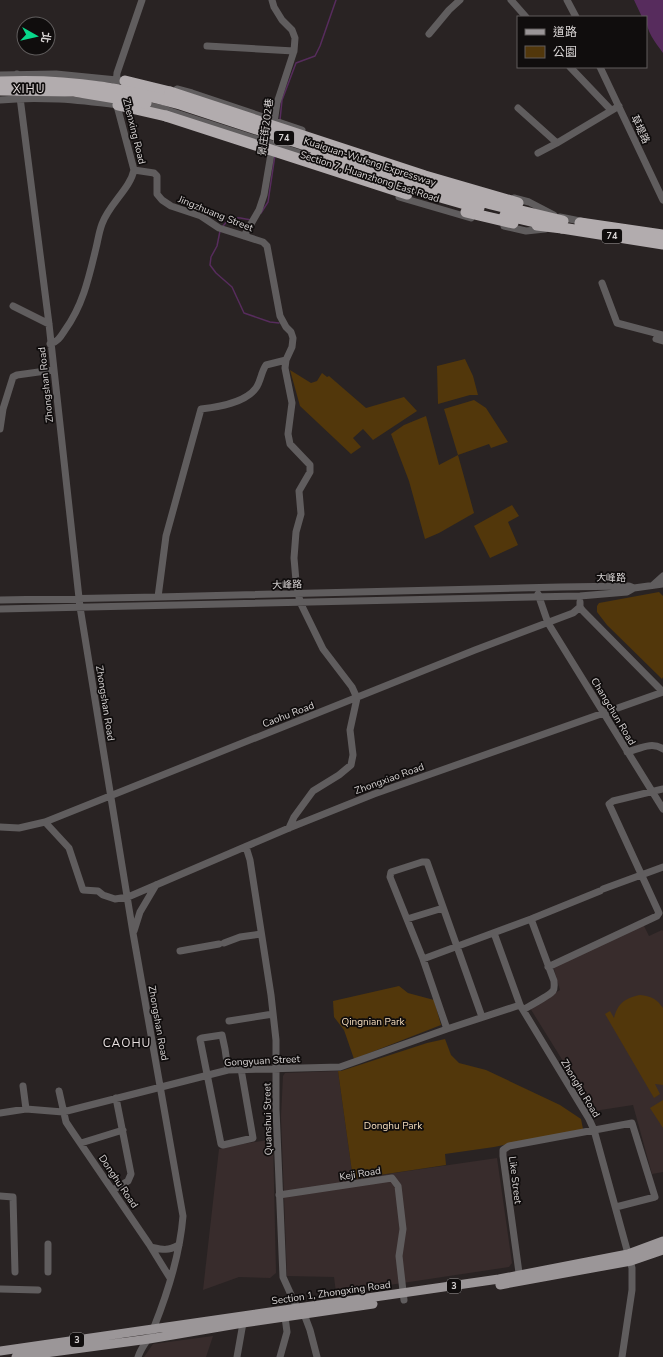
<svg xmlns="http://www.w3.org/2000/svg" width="663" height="1357" viewBox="0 0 663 1357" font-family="'Nunito Sans','Noto Sans TC',sans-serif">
<rect width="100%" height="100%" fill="#292323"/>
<path fill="#382c2c" d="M643,924l6,12 13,-6 1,1v241l-11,2 -19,-69 -39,6 -64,-103 30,-18 -6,-21v-3z
M338,1071l15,108 144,-21 15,105 -3,4 -173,26 -2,-16 -47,-1 -6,-159 2,-41 2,-3z
M273,1139l3,134 -6,5 -31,-1 -36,13 16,-141 24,-5z
M213,1336l-7,21h-62l9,-13z"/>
<path fill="#52370b" d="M465,359l8,17 5,19h-8l-32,9 -1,-38z
M290,370l21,13 6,-2 5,-8 5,4 2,-1 37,32 38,-11 13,14 -44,29 -10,-11 -10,9 8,9 -10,7 -51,-48z
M474,400l12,8 22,34 -17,6 -2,-4 -31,11 16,58 -35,20 -14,6 -16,-58 -18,-47 13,-9 22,-9 13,49 19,-10 -14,-46z
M512,505l7,11 -11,6 10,23 -28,13 -16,-32z
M659,592l4,4v81l-1,2 -55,-54 -10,-13v-6l2,-3z
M399,986l9,7 26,7 7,25 -87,34 -10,-29 -10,-13 -1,-16z
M640,995c11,1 17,4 23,13v77l-8,-1 5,10 -6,4 -49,-84 5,-3 4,7c4,-15 11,-20 26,-23z
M445,1039l6,16 8,8 27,7 74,35 21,14 2,10 -89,18 -49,7 1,11 -93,14 -15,-108h3l86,-28z
M663,1100v28l-13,-20z"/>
<path fill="#572c5d" d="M634,0h29v53c-8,-11 -17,-22 -17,-36h-4z"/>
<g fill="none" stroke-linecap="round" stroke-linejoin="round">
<path stroke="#572c5d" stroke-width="1.5" d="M280,120l2,-20 14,-37 19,-7 5,-10 16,-46
M261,213l7,-11 7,-47
M223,226c9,-12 16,-8 28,-6
M220,231l-3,15 -6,11 -1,8 6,8 16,14 12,26 26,9 9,1"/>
<path stroke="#605d5e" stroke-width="7" d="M272,0l2,7 8,13 10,10 3,8 -1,13 -17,52 -3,20
M511,0l15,17
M567,0l9,17
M429,34l20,-24 11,-10
M207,46l87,5
M570,67l41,43
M600,67l63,133
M17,74l32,250 31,283 53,326 50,283c-3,38 -15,76 -29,111 -4,12 -12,18 -16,30
M0,75l56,-1 71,7
M116,84l1,-11 25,-73
M177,89l15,4 110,37
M0,100c40,-4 78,0 118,5l3,2
M141,104l23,5 154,50
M518,108l39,35 62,-37
M538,153l19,-10
M134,170l20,3 3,3v18l5,6 9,6 30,10 18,12 44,14 4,4 13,70 6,11 5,5 2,6 -1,9 -6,13 -1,8 7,35 -4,31 2,10 20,21v7l-11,19 2,23 -5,18 -2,26 2,23 4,21 23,47 29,38 5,11 -7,32 3,25 -2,10 -12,10 -26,16 -19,26 -5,11
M399,197l72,21
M514,198l15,4 25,13
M560,217l25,5
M504,226l22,5 19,-2
M244,236l15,-26 5,-15 8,-47
M602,283l15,40 46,12
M13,306l36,18
M656,339l7,2
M50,344c8,-2 11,-8 15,-14 18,-25 24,-53 31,-82 2,-8 3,-16 6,-24 7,-20 28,-35 32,-54l-18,-68
M0,429l3,-20 10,-32 4,-2 36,-5
M653,585l10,-9
M538,594l10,29 115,186
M158,597l8,-61 35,-127c17,-2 44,-6 55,-21 5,-7 5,-16 10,-23l20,-5
M0,600l158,-3 402,-10 69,-1 5,2
M580,602v5l3,4 80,81
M0,609l580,-13 47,-4 7,-4 29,-4
M627,752c12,-3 25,-11 36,-3
M45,822l24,26 14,42 15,1 5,4 12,4 13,-2 161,-69 85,-34 289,-102
M0,827l19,1 26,-6 430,-172 98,-37 7,-6
M246,847l4,13 21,135 5,45v69l7,168 14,31 7,6 6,16 7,27
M603,889l60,-22
M407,919l36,-11
M134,931l6,-19 16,-27
M494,933l26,72 69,114 5,11 38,138v22l-10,67
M224,943l16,-6 21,-3
M180,951l39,-7
M423,959l108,-40 69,-28
M548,967l109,-51 2,-3 -50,-109 4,-3 50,-12
M523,1010c6,-4 26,-14 30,-19 2,-3 1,-7 1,-10l-23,-62
M229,1021l44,-7
M447,1029l-24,-70 -33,-82 1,-5 31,-10h5l55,155
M228,1070l-3,-21 -3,-14 -20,3 -2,1 21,105 2,1 30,-7 -12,-69
M23,1086l3,23
M59,1091l7,31 6,9 77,113 21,34
M0,1113l26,-4 37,3 165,-42 112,-3 107,-38 73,-24
M81,1143l42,-13
M113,1190l15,-9 3,-7 -15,-76
M279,1195l113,-17 6,8 5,43 -4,27 5,44
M0,1196l13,1 2,75
M151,1247c13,3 16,4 28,-2
M48,1272v-28
M520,1280l-17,-124v-6l6,-4 123,-23 23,74 -39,10
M0,1289l38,1
M237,1357l6,-34 -1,-4
M280,1357l7,-25 -2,-15"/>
<path stroke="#9b9698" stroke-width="9" d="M500,1285l131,-24 32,-11
M0,1351l499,-72 129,-25 35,-13
M16,1357l133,-18 94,-16 130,-19"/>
<path stroke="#b2acae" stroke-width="11" d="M125,81l45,11
M118,105l48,11
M580,223l83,12
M562,228l101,16"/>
<path stroke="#b2acae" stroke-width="11" d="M0,82c62,-3 120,5 180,22l260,85 51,15 72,17
M0,90l74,1 72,12
M170,92l255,84 93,27
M166,116l241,78
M315,156l129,42 35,10
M466,212l47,11
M505,215l38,9
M537,225l25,3"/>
</g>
<g text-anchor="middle" stroke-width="3.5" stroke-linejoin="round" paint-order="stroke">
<g fill="#100d0d" stroke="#9d9999" stroke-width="1">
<rect x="274" y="131" width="20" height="14" rx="3"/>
<rect x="602" y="229" width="20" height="14" rx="3"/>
<rect x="447" y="1279" width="14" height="14" rx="3"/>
<rect x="70" y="1333" width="14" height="14" rx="3"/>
</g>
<g font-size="9" font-weight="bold" fill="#d9d5d5">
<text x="284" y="141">74</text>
<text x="612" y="239">74</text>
<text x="454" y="1289">3</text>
<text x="77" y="1343">3</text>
</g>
<g font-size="10" fill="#d9d5d5" stroke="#100d0d">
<text transform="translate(265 127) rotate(-82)" y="4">景庄街202巷</text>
<text transform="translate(641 129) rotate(65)" y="4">草堤路</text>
<text transform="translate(135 131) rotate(76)" y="4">Zhenxing Road</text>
<text transform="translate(370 161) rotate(18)" y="4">Kuaiguan-Wufeng Expressway</text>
<text transform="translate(370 176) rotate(18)" y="4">Section 7, Huanzhong East Road</text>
<text transform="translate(216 213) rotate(22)" y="4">Jingzhuang Street</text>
<text transform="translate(45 385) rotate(-96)" y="4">Zhongshan Road</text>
<text x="611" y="581">大峰路</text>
<text transform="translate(287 584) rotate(-2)" y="4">大峰路</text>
<text transform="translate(106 703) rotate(81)" y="4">Zhongshan Road</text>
<text transform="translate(614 711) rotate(59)" y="4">Changchun Road</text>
<text transform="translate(288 714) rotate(-21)" y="4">Caohu Road</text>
<text transform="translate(389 778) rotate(-20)" y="4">Zhongxiao Road</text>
<text transform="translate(159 1023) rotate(80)" y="4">Zhongshan Road</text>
<text transform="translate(262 1060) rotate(-3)" y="4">Gongyuan Street</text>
<text transform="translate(581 1088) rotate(59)" y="4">Zhonghu Road</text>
<text transform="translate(267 1119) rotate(-91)" y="4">Quanshui Street</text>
<text transform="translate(360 1173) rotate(-9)" y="4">Keji Road</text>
<text transform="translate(516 1180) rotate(83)" y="4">Like Street</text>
<text transform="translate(119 1181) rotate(56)" y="4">Donghu Road</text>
<text transform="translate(331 1292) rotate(-8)" y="4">Section 1, Zhongxing Road</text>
</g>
<g font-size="10" fill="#f5ddbd" stroke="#100d0d">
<text x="373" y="1025">Qingnian Park</text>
<text x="393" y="1129">Donghu Park</text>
</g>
<g font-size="12" letter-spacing="1" fill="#e7dfdf" stroke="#100d0d">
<text x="29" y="93">XIHU</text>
<text x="127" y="1047">CAOHU</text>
</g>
</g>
<rect x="517" y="16" width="130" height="52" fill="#100d0d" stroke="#605d5d"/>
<rect x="525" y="29" width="20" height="6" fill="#9b9698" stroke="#605d5d"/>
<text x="553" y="36" font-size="12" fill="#d9d5d5">道路</text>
<rect x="525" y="46" width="20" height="12" fill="#52370b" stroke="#605d5d"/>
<text x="553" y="56" font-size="12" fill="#d9d5d5">公園</text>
<g transform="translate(36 36) rotate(98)"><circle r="19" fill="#100d0d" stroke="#605d5d"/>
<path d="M0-3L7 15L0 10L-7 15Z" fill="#08d98b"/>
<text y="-6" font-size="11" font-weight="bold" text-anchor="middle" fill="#d9d5d5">北</text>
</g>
</svg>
